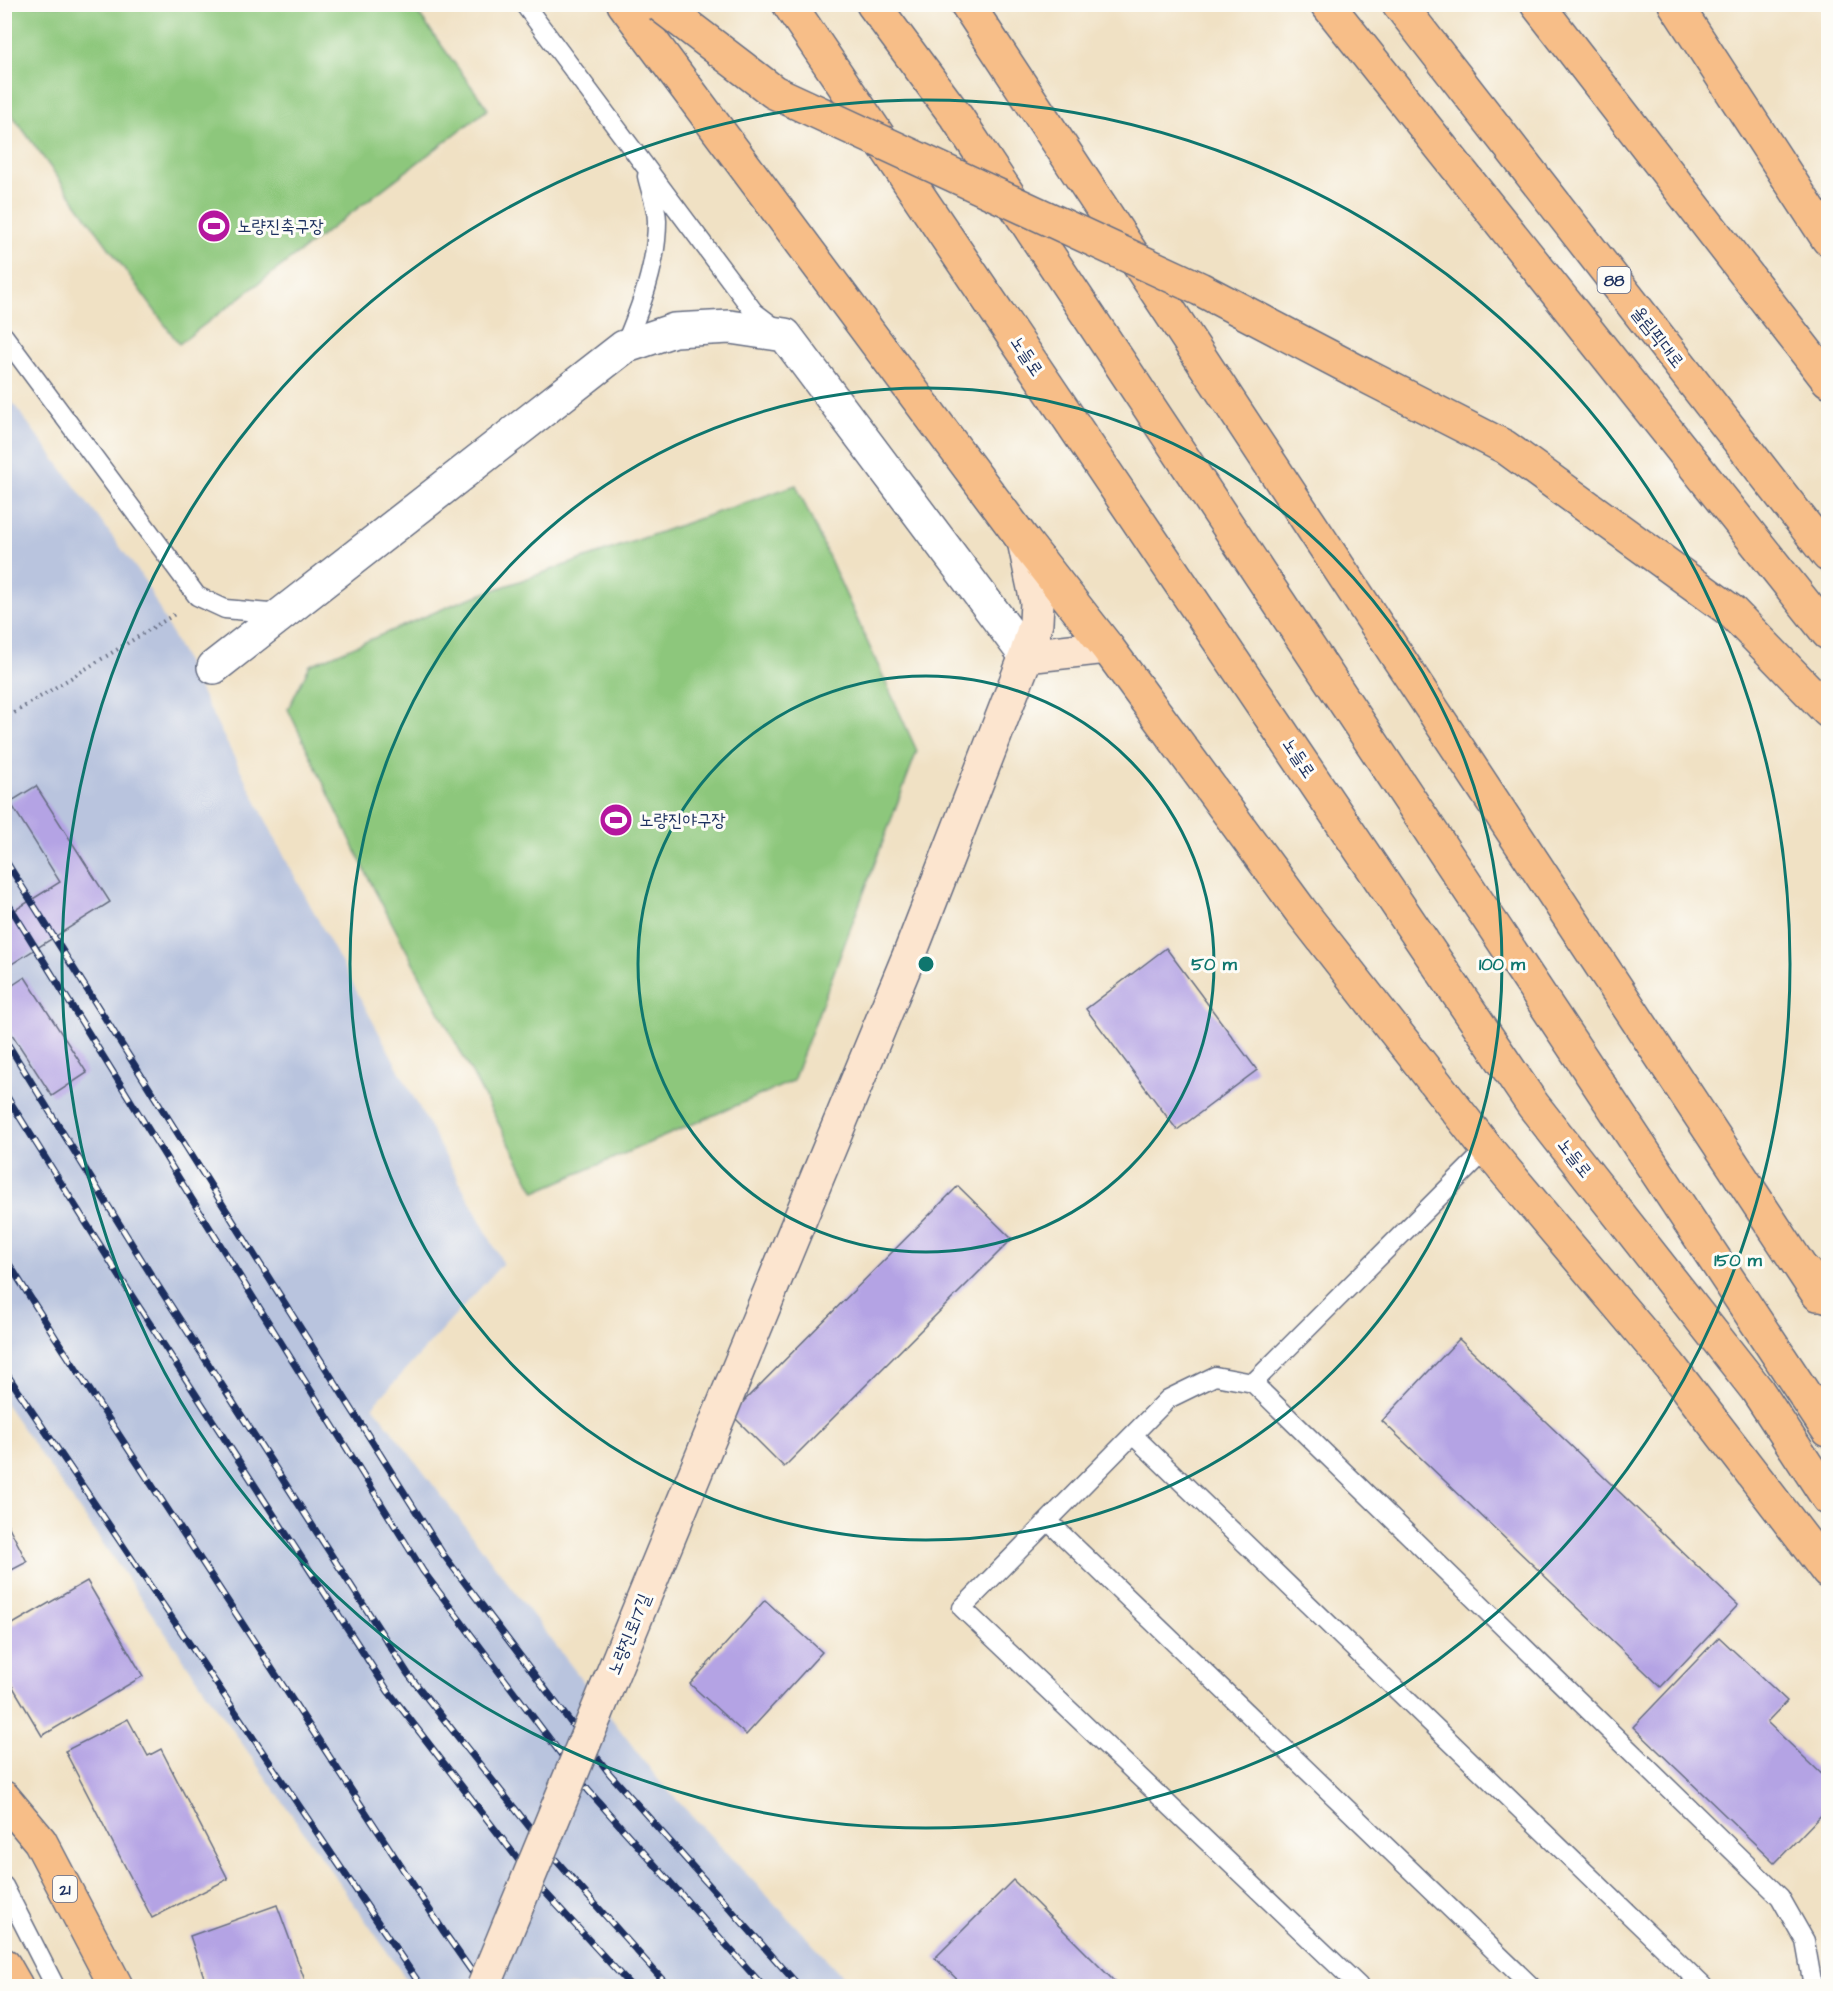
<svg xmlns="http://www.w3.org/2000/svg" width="1833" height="1991" viewBox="0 0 1833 1991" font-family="'Architects Daughter','Poor Story',sans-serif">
<rect width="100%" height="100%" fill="#fdfcf7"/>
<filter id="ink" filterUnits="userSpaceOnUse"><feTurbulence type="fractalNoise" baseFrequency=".0167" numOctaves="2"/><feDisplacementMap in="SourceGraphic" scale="12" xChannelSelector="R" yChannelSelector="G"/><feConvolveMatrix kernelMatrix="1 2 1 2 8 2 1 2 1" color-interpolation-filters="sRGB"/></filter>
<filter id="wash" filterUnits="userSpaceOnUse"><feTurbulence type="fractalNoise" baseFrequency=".008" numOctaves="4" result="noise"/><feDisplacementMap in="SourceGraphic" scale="24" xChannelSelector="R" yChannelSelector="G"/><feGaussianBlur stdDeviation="1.35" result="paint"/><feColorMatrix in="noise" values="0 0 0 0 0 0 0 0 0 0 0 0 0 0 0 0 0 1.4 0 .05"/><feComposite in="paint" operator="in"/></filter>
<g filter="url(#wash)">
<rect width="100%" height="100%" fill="#f0e1c4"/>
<path fill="#b9c4de" d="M4,391l140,188 143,283 216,401 -130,143 287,376 192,204h-441l-406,-583z"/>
<path fill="#8dc77b" stroke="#547b6c" stroke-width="1.5" d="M4,5h408l76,104 -309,235 -174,-239z
M796,485l121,266 -124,330 -258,111 -161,-303 -86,-180 22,-44 149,-63z"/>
<g id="blocks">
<path fill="#b4a3e4" d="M36,786l74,116 -106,67v-52l56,-35 -50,-80z
M1166,948l91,122 -80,60 -91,-121z
M25,977l62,96 -35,23 -48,-74v-31z
M958,1186l54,53 -228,228 -53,-53z
M1459,1339l279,266 -77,82 -279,-266z
M7,1523l20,39 -23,12v-50z
M87,1581l56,95 -101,60 -38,-64v-43z
M765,1600l57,52 -76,83 -56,-51z
M1719,1637l68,64 -20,21 61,58v28l-53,55 -142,-136z
M128,1719l20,37 13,-7 67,130 -76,39 -87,-167z
M1013,1880l106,106h-155l-29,-28z
M277,1905l30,81h-100l-17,-50z"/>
</g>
</g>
<g filter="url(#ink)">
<use href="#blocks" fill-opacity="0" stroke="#666d82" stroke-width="1.5"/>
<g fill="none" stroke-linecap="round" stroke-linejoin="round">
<g stroke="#666d82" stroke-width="21">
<path id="lane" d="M524,4l230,308 20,15
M4,336l193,260 28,13 56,5
M624,347c17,-40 33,-82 33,-126 0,-14 -7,-31 -10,-45
M1253,1383l234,-234
M1133,1435l570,551
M1048,1521l483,465
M4,1886l51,100
M1359,1986l-397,-378 206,-209 47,-23 38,7 527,514 25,44 8,45"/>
</g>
<g stroke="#666d82" stroke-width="36">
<path id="street" d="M214,667l410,-320 50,-17 56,-3 55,8 241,321"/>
</g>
<g stroke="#666d82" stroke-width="36">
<path id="secondary" d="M1026,656l81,-9
M774,1282l137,-331 115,-295 10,-34 1,-20 -13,-61"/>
</g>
<g stroke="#666d82" stroke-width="36">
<path id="primary" d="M624,4l400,537 83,106 193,263 187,239 182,216 159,207
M789,4l744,1101 224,285 71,108
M873,4l85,115 870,1311
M967,4l851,1290
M4,1798l36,43 76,145
M4,1965l12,21"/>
</g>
<g stroke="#666d82" stroke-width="36">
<path id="highway" d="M1327,4l501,629
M1399,4l429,551
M1537,4l291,376
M1675,4l153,235
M1364,375l141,72 226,164 97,100
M1803,1270l25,26"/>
</g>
<path stroke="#666d82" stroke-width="4" stroke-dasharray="1.5 4.5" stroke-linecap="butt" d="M4,719l171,-105"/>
<use href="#lane" stroke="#fff" stroke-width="18"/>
<use href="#street" stroke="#fff" stroke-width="33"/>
<use href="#secondary" stroke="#fce5cf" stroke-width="33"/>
<use href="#primary" stroke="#f7be88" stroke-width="33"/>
<use href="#highway" stroke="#f7be88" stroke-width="33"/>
<g stroke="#1b2f5e" stroke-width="7">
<path id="rail" d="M4,858l439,696 166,219 190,213
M4,897l419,674 165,219 175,196
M4,1038l149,240 255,396 146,184 114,128
M4,1092l126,201 258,398 146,189 97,106
M4,1256l55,87 385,589 38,54
M4,1370l417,616"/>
</g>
<use href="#rail" stroke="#fdfcf7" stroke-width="4.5" stroke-dasharray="14" stroke-linecap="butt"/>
<g stroke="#666d82" stroke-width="36" stroke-linecap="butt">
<path id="secondary-bridge" d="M484,1986l290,-704"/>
</g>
<g stroke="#666d82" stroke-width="36" stroke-linecap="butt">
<path id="highway-bridge" d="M660,5l114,87 426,197 164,86"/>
</g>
<use href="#secondary-bridge" stroke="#fce5cf" stroke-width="33"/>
<use href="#highway-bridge" stroke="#f7be88" stroke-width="33"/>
</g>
</g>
<g fill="none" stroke="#0f766e" stroke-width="3">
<circle cx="926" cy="964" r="288"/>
<circle cx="926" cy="964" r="576"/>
<circle cx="926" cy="964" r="864"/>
</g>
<defs>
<g id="stadium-disc" transform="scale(1.725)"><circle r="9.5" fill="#b5179e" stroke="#fdfcf7"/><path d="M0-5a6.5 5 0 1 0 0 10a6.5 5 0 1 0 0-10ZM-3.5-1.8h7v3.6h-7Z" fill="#fff"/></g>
</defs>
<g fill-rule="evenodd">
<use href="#stadium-disc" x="214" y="226"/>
<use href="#stadium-disc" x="616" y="820"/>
</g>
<g text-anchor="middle" stroke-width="6" stroke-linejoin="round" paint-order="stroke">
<g fill="#fdfcf7" stroke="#5f6c8c" stroke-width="1.5">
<rect x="1597.5" y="267" width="33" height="26" rx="4.5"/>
<rect x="53" y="1876" width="24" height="26" rx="4.5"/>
</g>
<g font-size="16" font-weight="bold" fill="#1b2f5e">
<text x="1614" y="286">88</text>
<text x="65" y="1895">21</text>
</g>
<g font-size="18" fill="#1b2f5e" stroke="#fdfcf7" text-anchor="start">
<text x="237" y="232">노량진축구장</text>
<text x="639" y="826">노량진야구장</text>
</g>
<g font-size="18" fill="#1b2f5e" stroke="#fdfcf7">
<text transform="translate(1658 337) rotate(52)" y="6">올림픽대로</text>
<text transform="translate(1027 356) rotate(56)" y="6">노들로</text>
<text transform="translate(1299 758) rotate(56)" y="6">노들로</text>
<text transform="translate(1575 1158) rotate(52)" y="6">노들로</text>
<text transform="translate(629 1634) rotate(-68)" y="6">노량진로17길</text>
</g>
</g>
<circle cx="926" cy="964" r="9" fill="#0f766e" stroke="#fdfcf7" stroke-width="3"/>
<g font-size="18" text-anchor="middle" font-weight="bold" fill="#0f766e" stroke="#fdfcf7" stroke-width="6" stroke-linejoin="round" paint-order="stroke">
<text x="1214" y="970">50 m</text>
<text x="1502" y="970">100 m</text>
<text x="1738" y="1266">150 m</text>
</g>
<rect width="1833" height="1991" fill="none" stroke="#fdfcf7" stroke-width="24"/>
</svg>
